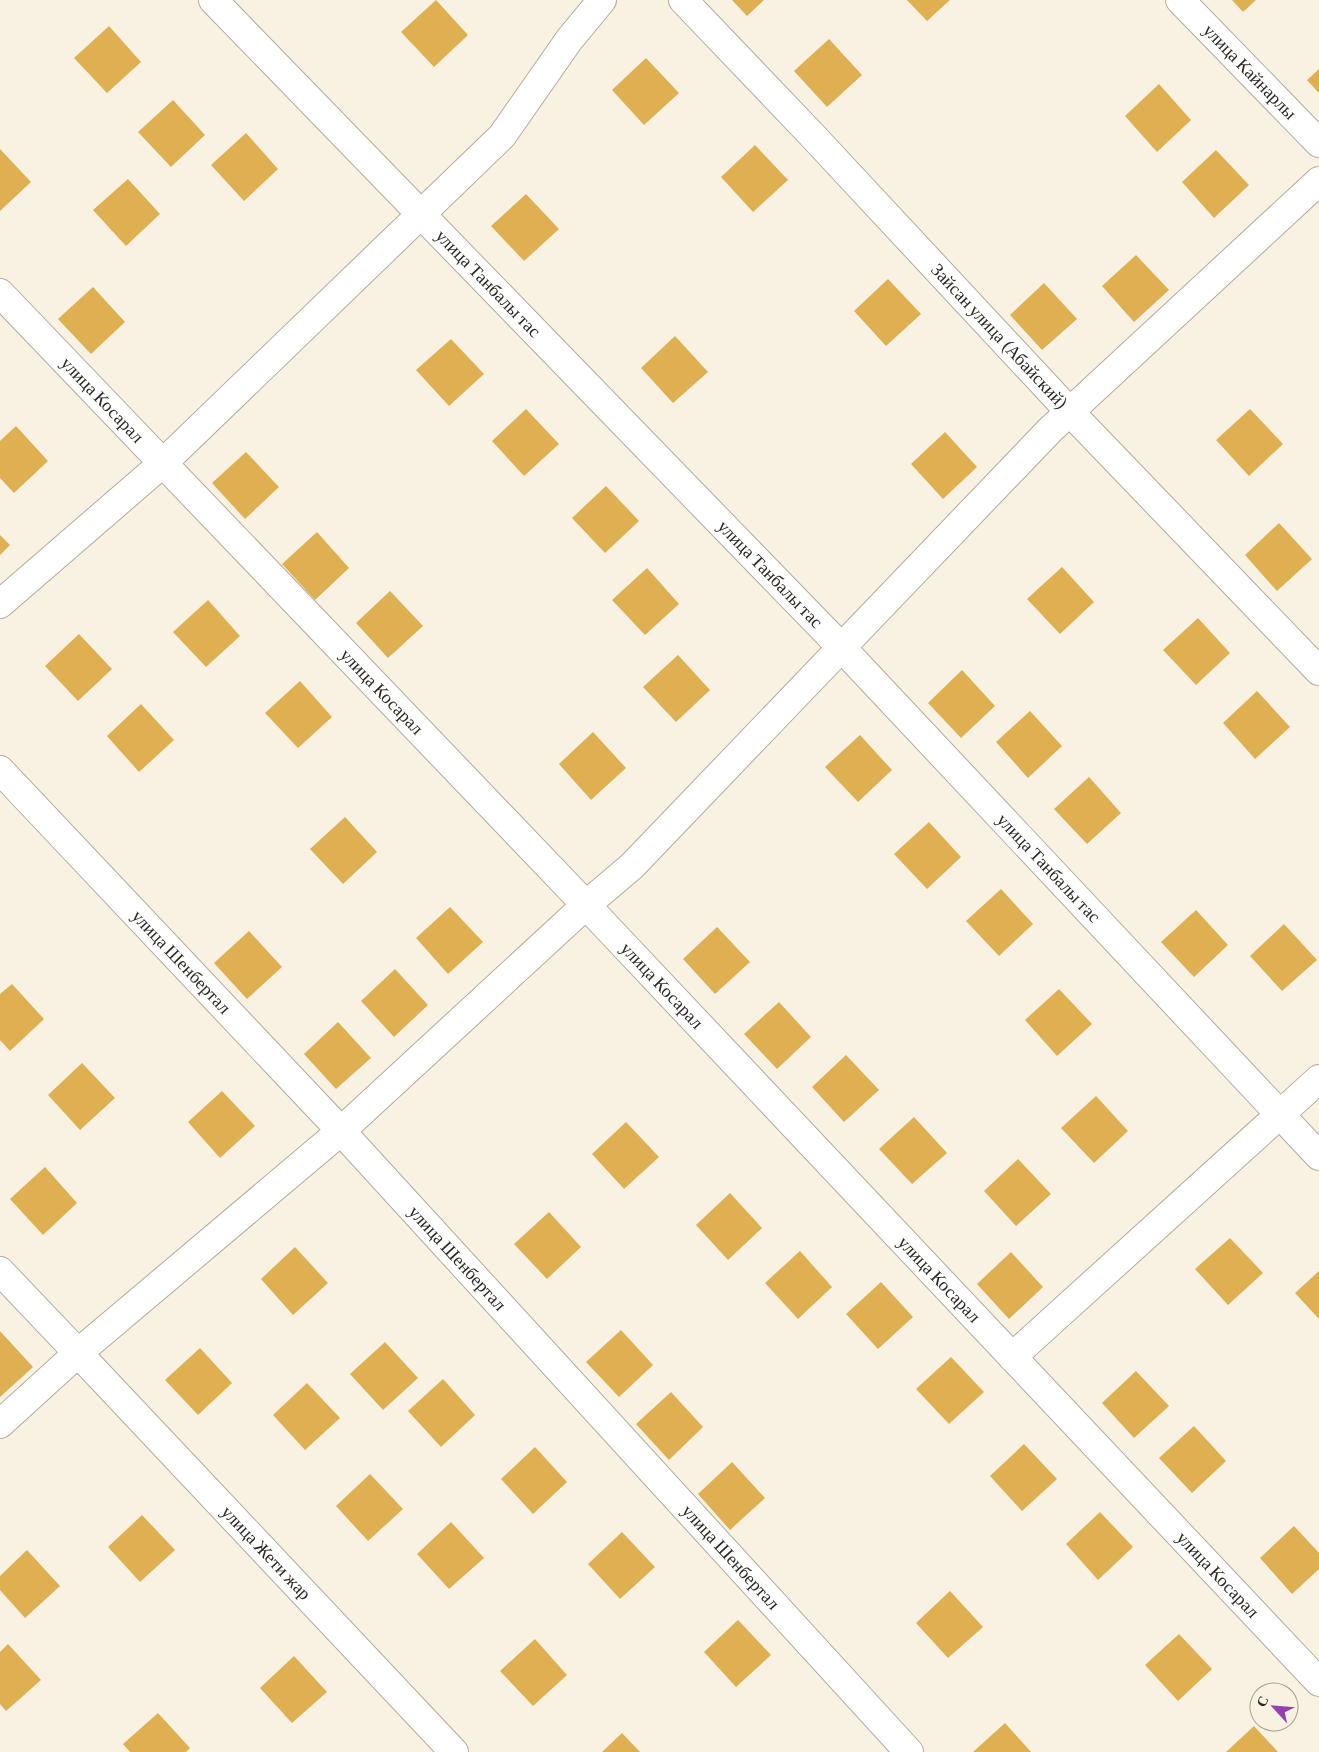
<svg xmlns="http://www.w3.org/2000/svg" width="1319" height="1752" viewBox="0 0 1319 1752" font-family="'Crimson Pro',serif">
<rect width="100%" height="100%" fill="#f9f1e1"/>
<path fill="#deb052" d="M436,0l32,35 -34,32 -33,-35z
M732,0h32l-17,16z
M907,0h43l-23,21z
M1232,0h24l-13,12z
M109,26l32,36 -34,31 -33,-35z
M829,39l33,36 -35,32 -33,-36z
M646,58l33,35 -35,32 -32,-35z
M1319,69v24l-12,-13z
M1159,84l32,36 -34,32 -32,-36z
M173,100l32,35 -34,32 -33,-35z
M246,133l32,36 -34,32 -33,-36z
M755,145l33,35 -35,32 -32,-35z
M0,149l31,33 -31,29z
M1216,150l33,35 -35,33 -32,-36z
M128,179l32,35 -34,32 -33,-36z
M526,194l33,35 -35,32 -33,-35z
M1136,255l33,35 -35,32 -32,-36z
M888,279l33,35 -35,32 -32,-35z
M1044,283l33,36 -35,31 -32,-35z
M93,287l32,35 -34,32 -33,-35z
M675,336l33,36 -35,31 -32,-35z
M451,339l33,35 -35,32 -33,-36z
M526,409l33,35 -35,32 -32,-35z
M1250,409l33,35 -34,32 -33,-36z
M16,426l32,35 -34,32 -14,-15v-37z
M945,432l32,35 -34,32 -32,-35z
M246,452l33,35 -34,32 -33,-36z
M606,486l33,35 -34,32 -33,-35z
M1279,523l33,36 -35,32 -32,-36z
M317,532l32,36 -34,32 -33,-36z
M0,535l10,10 -10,10z
M1062,567l32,35 -34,32 -33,-35z
M647,568l32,36 -34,31 -33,-35z
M390,591l33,35 -35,32 -32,-35z
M208,600l32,36 -34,31 -33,-35z
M1198,618l32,35 -34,32 -33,-35z
M79,634l33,35 -34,32 -33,-35z
M678,655l32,35 -34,32 -33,-35z
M962,670l33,36 -34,32 -33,-35z
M300,681l32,36 -34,31 -33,-35z
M1257,691l33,36 -35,32 -32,-36z
M141,704l33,36 -35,32 -32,-36z
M1030,711l32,35 -34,32 -32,-36z
M593,732l33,36 -35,32 -32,-36z
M860,735l32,35 -34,32 -33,-35z
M1089,777l32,36 -34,31 -33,-35z
M345,817l32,35 -34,32 -33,-35z
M929,822l32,35 -34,32 -33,-35z
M1001,889l32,35 -34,32 -33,-35z
M450,907l33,35 -35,32 -32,-36z
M1196,910l32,35 -34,32 -33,-35z
M1284,924l33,36 -35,31 -32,-35z
M717,927l33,35 -35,32 -32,-35z
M249,931l33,36 -35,32 -33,-36z
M395,969l33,36 -34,32 -33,-36z
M12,984l32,35 -34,32 -10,-11v-46z
M1059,989l33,35 -35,32 -32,-36z
M779,1002l32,35 -34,32 -33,-35z
M338,1022l33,36 -35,31 -32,-35z
M846,1055l33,35 -35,32 -32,-35z
M82,1063l33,35 -35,32 -32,-35z
M222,1091l33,35 -35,32 -32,-36z
M1096,1096l32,35 -34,32 -33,-35z
M914,1117l33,36 -35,31 -33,-35z
M626,1122l33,35 -35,32 -32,-35z
M1018,1159l33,35 -35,32 -32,-35z
M45,1167l32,36 -34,32 -33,-36z
M730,1193l32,35 -34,32 -32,-35z
M549,1212l32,35 -34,32 -33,-35z
M1230,1238l33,35 -35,32 -33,-36z
M295,1247l33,36 -35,32 -32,-36z
M800,1251l32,36 -34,32 -33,-36z
M1011,1252l32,35 -34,32 -32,-35z
M1319,1271v48l-24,-26z
M881,1282l32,35 -35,32 -32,-35z
M621,1330l32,35 -34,32 -33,-35z
M0,1331l33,36 -33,30z
M385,1342l33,36 -35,32 -33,-36z
M200,1348l32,35 -34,32 -33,-35z
M951,1357l33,35 -35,32 -33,-35z
M1136,1371l33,35 -35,32 -32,-35z
M443,1379l32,36 -34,32 -33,-36z
M307,1383l33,35 -35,32 -32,-35z
M671,1392l32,35 -34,33 -33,-36z
M1194,1426l32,35 -34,32 -33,-35z
M1024,1444l33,35 -35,32 -32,-35z
M535,1447l32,35 -34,32 -32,-35z
M732,1462l33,36 -35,32 -32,-36z
M370,1474l33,35 -35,32 -32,-35z
M1100,1512l33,35 -35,33 -32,-36z
M142,1515l33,35 -35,32 -32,-35z
M451,1522l33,36 -35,31 -32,-35z
M1294,1526l25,27v16l-27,25 -32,-36z
M622,1532l33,35 -35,32 -32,-35z
M27,1550l33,36 -35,32 -25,-28v-14z
M950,1591l33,36 -35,31 -32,-35z
M738,1620l33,35 -35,32 -32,-35z
M1179,1634l33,35 -34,32 -33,-36z
M535,1639l32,36 -34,31 -33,-35z
M8,1644l33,36 -35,31 -6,-7v-52z
M294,1656l33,36 -35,31 -32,-35z
M158,1713l32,35 -4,4h-56l-7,-8z
M1005,1723l26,29h-58z
M1254,1726l24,26h-52z
M622,1733l18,19h-38z"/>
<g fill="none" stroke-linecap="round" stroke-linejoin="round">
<g stroke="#b3ab9d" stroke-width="30">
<g id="minor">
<path id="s1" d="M213,0l629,648 477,508"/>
<path id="s2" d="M683,0l128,134 259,278 249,259"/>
<path id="s3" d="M1180,0l139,143"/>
<path id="s4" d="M0,293l586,612 733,777"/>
<path d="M0,604l163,-141 339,-327 67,-96 33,-40"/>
<path id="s5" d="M0,770l341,361 568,621"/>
<path d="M1012,1357l307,-278"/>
<path id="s6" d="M0,1424l78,-71 376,399"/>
</g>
</g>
<g stroke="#b3ab9d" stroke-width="30">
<path id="tertiary" d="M0,1271l78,82 263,-222 245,-226 46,-39 418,-436 269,-249"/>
</g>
<use href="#minor" stroke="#fff" stroke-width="28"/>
<use href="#tertiary" stroke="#fff" stroke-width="28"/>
</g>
<g text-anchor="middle" stroke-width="4" stroke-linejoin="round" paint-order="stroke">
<g font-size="18" fill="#2a2721" stroke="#f9f1e1">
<text dy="6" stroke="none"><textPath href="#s3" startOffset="100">улица Кайнарлы</textPath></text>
<text dy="6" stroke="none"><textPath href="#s1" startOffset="395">улица Танбалы тас</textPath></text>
<text dy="6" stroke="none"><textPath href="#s2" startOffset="462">Зайсан улица (Абайский)</textPath></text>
<text dy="6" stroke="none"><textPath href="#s4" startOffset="148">улица Косарал</textPath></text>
<text dy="6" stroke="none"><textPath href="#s1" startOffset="800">улица Танбалы тас</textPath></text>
<text dy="6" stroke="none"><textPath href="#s4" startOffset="552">улица Косарал</textPath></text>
<text dy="6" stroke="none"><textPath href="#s1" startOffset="1205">улица Танбалы тас</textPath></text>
<text dy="6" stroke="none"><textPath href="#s5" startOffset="264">улица Шенбертал</textPath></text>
<text dy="6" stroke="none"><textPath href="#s4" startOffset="958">улица Косарал</textPath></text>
<text dy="6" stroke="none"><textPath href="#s5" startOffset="669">улица Шенбертал</textPath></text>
<text dy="6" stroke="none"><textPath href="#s4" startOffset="1362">улица Косарал</textPath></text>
<text dy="6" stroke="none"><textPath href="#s6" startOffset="380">улица Жети жар</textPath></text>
<text dy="6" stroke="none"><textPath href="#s5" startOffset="1074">улица Шенбертал</textPath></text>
<text dy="6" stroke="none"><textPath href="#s4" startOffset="1768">улица Косарал</textPath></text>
</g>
</g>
<g transform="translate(1274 1707) rotate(296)"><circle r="24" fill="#f9f1e1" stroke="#a6a094"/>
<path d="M0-4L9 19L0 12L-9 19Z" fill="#9440ae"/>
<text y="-8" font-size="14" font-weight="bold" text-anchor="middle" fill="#2a2721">С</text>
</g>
</svg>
